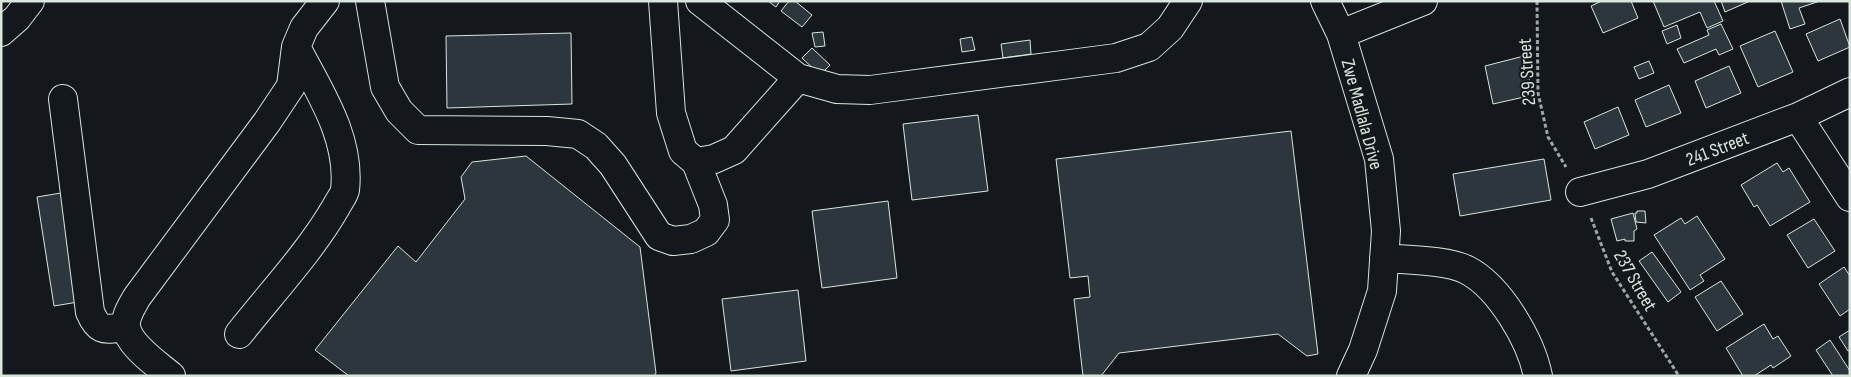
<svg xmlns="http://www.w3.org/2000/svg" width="1851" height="377" viewBox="0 0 1851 377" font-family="'Sofia Sans Condensed',sans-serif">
<rect width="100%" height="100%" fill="#14181c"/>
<path fill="#2c363c" stroke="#d8e6dc" d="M768,1h12l-4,6z
M789,1h6l17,14 -10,12 -21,-16z
M1602,1h29l7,17 -35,15 -12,-27z
M1653,1h61l9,20 -16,7 -7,-16 -36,15z
M1721,1h29l-25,11z
M1781,1h39l-21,7 6,16 -15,5z
M1840,19l10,28 -32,14 -12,-27z
M1721,24l12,25 -14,6 -3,-6 -32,14 -7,-14 32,-14 -2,-5z
M1677,25l4,13 -14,6 -5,-13z
M1775,31l18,41 -35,15 -18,-41z
M823,32l2,14 -10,1 -3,-14z
M571,33l1,71 -125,4 -1,-72z
M972,37l3,13 -13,2 -2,-13z
M1030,40l1,14 -28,4 -2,-14z
M812,48l18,17 -10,10 -18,-17z
M1524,56l9,39 -40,9 -8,-38z
M1649,61l5,12 -15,6 -5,-12z
M1729,66l12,27 -35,15 -11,-27z
M1669,85l12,28 -35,14 -11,-27z
M1618,107l11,28 -34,14 -11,-27z
M978,115l10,76 -76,9 -9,-76z
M1291,131l27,223 -11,2 -29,-22 -159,19 -18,23h-18l-9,-77 16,-2 -2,-21 -18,2 -14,-119z
M526,156l114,91 16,126 -2,3h-305l-34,-26 83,-104 18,16 49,-63 -4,-22 11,-15z
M1544,159l7,41 -91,16 -7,-42z
M1777,163l6,9 6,-4 21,34 -40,24 -13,-21 -3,2 -13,-22z
M61,193l17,109 -24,4 -17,-109z
M888,201l9,77 -75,10 -10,-77z
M1637,211h8l1,12 -10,-1 -1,-9h2z
M1633,213l4,16 -3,2v10h-9v-2l-8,2 -6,-22z
M1697,216l28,43 -25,16 4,6 -14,9 -36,-55 27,-17 4,6z
M1814,219l21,32 -27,17 -21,-33z
M1652,252l29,40 -13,10 -29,-41z
M1844,267l6,9v33l-10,7 -21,-32z
M1721,281l22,33 -26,17 -22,-34z
M798,290l8,71 -75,10 -9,-72z
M1764,324l9,15 5,-3 13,20 -18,12 -2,-3 -17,11h-11l-17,-28z
M1850,330v20l-2,1 -9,-14z
M1830,340l20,31v5h-17l-17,-26z"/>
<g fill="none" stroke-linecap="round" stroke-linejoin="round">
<g stroke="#d8e6dc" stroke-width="30">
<path id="minor" d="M370,1l15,86 14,24 19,19 129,1 31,3 18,12 17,19 46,71 14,5 18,-2 15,-7 9,-12 -2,-15 -17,-43
M663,1l8,112 12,38 13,11 18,-3 20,-9 64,-72
M700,1l98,77 39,11 33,1 246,-32 33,-11 21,-19 18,-27
M1325,1l16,33 38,125 7,72 -4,60 -19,59 -12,26
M1,32l16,-14 13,-17
M1341,34l82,-33
M63,99l27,213c9,21 15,17 36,15
M1798,117l52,80
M1580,192l68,-18 150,-57 52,-25
M1384,258c23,2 64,2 83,12 33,17 64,71 71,106
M239,334c33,-42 71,-82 97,-127 3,-6 8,-12 9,-17 6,-52 -26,-99 -49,-143
M171,376c-14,-12 -43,-31 -45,-50 -1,-10 6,-20 11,-29l130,-175 24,-36 5,-39 8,-19 21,-27"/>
</g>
<path stroke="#9da8a2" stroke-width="3" stroke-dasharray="4 2.5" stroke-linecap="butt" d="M1537,1l1,92 10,44 18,30
M1591,218l21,54 67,104"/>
<use href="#minor" stroke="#14181c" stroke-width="28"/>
</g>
<g text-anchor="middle" stroke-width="4" stroke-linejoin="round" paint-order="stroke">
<g font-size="19" fill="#d8e6dc" stroke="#14181c">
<text transform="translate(1526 72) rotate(-94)" y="7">239 Street</text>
<text transform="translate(1363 114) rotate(75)" y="7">Zwe Madlala Drive</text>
<text transform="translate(1717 148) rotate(-21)" y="7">241 Street</text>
<text transform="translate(1636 280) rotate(60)" y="7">237 Street</text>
</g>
</g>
<rect width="1851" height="377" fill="none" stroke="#d8e6dc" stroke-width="5"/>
</svg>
